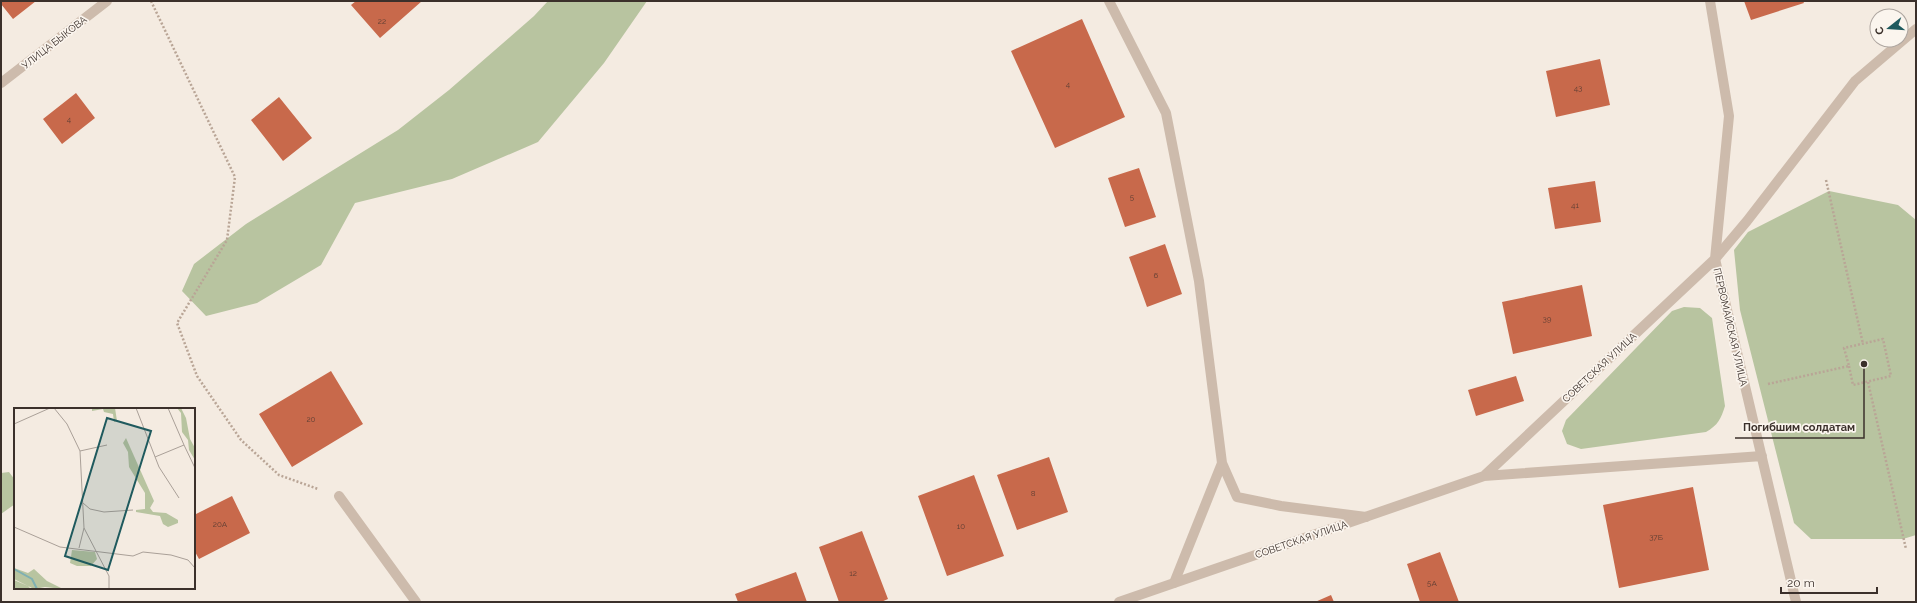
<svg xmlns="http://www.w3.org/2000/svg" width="1917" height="603" viewBox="0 0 1917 603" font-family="Raleway,sans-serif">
<rect width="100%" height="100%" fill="#f4ebe1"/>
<path fill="#b8c4a0" d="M548,1h99l-43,62 -66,79 -86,37 -97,24 -34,62 -64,38 -51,13 -24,-25 12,-27 52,-40 152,-94 51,-40 85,-74z
M1829,191l69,14 18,15v315l-13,4h-92l-17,-16 -54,-213 -6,-60 14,-18z
M1684,307l16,1 12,10 13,88c-4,13 -7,19 -19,26l-125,17 -14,-5 -5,-13 4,-11 106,-109z
M9,472l6,8v24l-14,10v-41z"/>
<path fill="#c8694b" d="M1,1h35l-23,18 -12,-15z
M356,1h66l-42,37 -29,-33z
M1744,1h59l1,2 -53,17z
M1082,19l43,98 -70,31 -44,-97z
M1600,59l10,46 -54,12 -10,-46z
M76,93l19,25 -33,26 -19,-25z
M279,97l33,41 -29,23 -32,-41z
M1139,168l17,49 -31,10 -17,-49z
M1595,181l6,41 -46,7 -7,-41z
M1165,244l17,50 -35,13 -18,-50z
M1582,285l10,51 -79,18 -11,-52z
M331,371l32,53 -71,43 -33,-53z
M1516,376l8,25 -48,15 -8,-26z
M1049,457l19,55 -51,18 -20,-55z
M974,475l30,81 -57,20 -29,-80z
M1693,487l16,83 -90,18 -16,-83z
M232,496l18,37 -51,26 -5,-9v-35z
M862,531l26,68 -7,3h-42l-20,-55z
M1440,552l19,50h-39l-13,-38z
M796,572l11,30h-69l-3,-8z
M1331,595l3,7h-19z"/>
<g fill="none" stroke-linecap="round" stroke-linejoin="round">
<path stroke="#b9a596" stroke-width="2.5" stroke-dasharray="2 2" stroke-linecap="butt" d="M151,1l84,176 -8,63 -50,83 20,53 44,64 38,35 39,14
M1826,180l37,164
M1868,382l38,167
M1768,384l81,-18 -5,-18 39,-9 8,37 -38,9 -4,-19"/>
<path stroke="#cdbbac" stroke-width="10" d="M1109,1l57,112 33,168 23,182 -48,120
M1715,259l32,-38 108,-140 61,-52
M1222,463l15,34 44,9 85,11
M339,496l77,106"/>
<path stroke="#cdbbac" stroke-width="10" d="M1710,1l19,115 -14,143 81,343
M1,83l106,-82
M1715,259l-231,217 278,-20
M1119,602l365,-126"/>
</g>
<g text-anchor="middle" stroke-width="3.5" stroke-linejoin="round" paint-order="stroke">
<g font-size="8" fill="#5e3e33">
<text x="382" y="24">22</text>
<text x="1068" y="87">4</text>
<text x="1578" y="91">43</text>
<text x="69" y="122">4</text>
<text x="1132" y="200">5</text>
<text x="1575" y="208">41</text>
<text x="1156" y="278">6</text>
<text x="1547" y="322">39</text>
<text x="311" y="422">20</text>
<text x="1033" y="496">8</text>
<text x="220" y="527">20А</text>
<text x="961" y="529">10</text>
<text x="1656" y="540">37Б</text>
<text x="853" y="576">12</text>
<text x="1432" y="586">5А</text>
</g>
<g font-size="10" fill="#3b302b" stroke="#fbf5ee">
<text transform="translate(54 42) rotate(-38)" y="4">УЛИЦА БЫКОВА</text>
<text transform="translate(1731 327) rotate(77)" y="4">ПЕРВОМАЙСКАЯ УЛИЦА</text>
<text transform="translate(1599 367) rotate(-43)" y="4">СОВЕТСКАЯ УЛИЦА</text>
<text transform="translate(1301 539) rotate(-19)" y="4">СОВЕТСКАЯ УЛИЦА</text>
</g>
</g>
<g transform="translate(14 408)">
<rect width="181" height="181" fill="#f4ebe1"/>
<path d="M78,0h23l2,13 -3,1 -1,-8 -9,-2 -1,-3 -11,2zM163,0h4l5,10 4,21 5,9v12l-6,-10 -1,-10 -6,-8 -1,-19zM112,30l28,63 -4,7 3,4 13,1 12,7v3l-10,4 -5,-3 -3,-8 -24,-4v-2l9,-1v-16l-16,-26 -1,-15 -5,-9zM58,142l23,2 2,7 -6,7h-14l-7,-3zM0,160l14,5 6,-4 13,12 16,8 -18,-2 -11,2 -20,-10zM0,172l14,6 3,3h-17z" fill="#b8c4a0"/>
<path fill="none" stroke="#7fb0b2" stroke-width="2" d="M0,161l18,10 5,10"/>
<path fill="none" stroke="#aaa098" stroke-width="1" d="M40,0l13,16 13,27 4,77M122,0l23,59 20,31M154,0l16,37M0,16l36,-16M66,43l27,-6M141,49l29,-12 11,23M69,95l7,6 14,3 29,-2M0,119l46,20 73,9 10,-4 28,3 17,5 7,8M65,140l5,-20 25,48v13"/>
<path fill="#1f5a5e" fill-opacity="0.15" stroke="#1f5a5e" stroke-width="2" d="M93,10l44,13 -43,139 -43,-14z"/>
<rect width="181" height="181" fill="none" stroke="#3b302b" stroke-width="2"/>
</g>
<path fill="none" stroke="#3b302b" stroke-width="1.5" d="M1864 364L1864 438H1735"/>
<circle fill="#3b302b" stroke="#fbf5ee" stroke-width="1.5" cx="1864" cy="364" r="4"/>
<g font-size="11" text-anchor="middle" font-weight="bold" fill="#3b302b" stroke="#fbf5ee" stroke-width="3.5" stroke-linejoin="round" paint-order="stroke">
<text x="1799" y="431">Погибшим солдатам</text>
</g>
<rect width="1917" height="603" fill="none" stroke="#3b302b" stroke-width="4"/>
<g transform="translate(1889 28) rotate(253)"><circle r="19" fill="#fbf5ee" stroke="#aea6a0"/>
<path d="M0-3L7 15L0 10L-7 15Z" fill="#1f5a5e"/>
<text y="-6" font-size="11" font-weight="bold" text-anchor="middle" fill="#3b302b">С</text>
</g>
<path d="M1781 587v6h96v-6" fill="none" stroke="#3b302b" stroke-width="2"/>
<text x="1787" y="587" font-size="12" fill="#3b302b" stroke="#fbf5ee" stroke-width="3" paint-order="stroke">20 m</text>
</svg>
